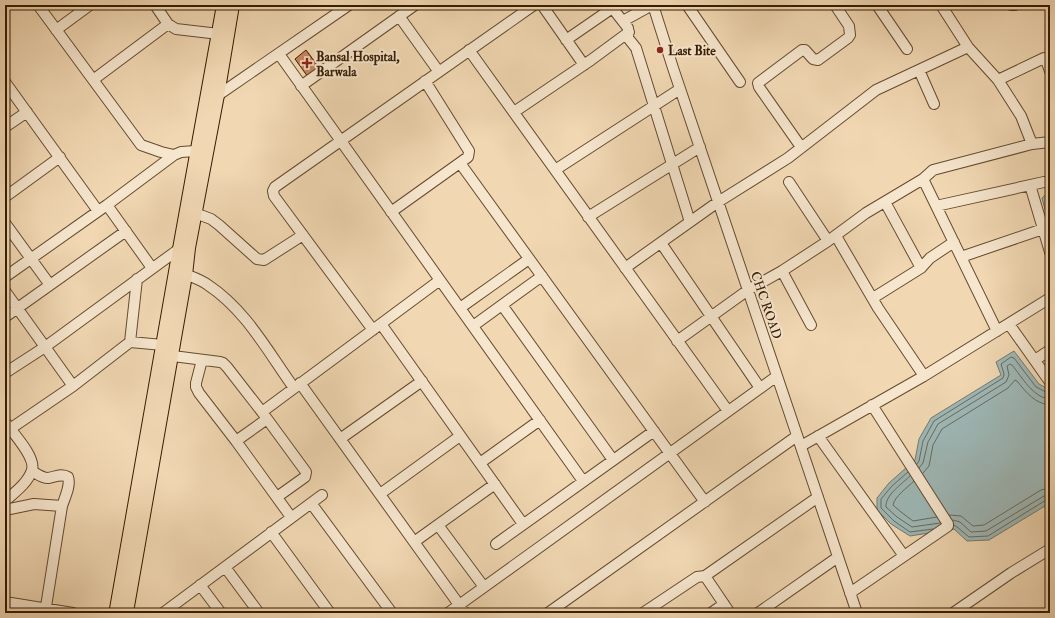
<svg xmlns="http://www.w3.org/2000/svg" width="1055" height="618" viewBox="0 0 1055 618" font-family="'IM FELL Double Pica',serif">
<rect width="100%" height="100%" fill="#f1d8b3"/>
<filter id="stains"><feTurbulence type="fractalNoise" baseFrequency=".005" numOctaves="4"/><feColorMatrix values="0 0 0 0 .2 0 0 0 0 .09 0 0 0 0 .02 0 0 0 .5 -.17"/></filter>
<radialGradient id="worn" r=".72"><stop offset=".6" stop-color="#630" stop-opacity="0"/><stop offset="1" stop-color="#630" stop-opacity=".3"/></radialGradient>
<path fill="#9eb8b7" stroke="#747a6f" d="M1050,190v33l-3,-6 -5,-19z
M1014,351l25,33 11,6v113l-61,37 -22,1 -13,-12 -44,7 -19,-12 -14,-14v-12l12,-15 26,-23 4,-21 12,-21 70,-43 -5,-13z"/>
<path fill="#0003" d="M306,51l3,2 13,18 -13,5z"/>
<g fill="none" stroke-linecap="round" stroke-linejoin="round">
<path stroke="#6a6a5c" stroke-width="1" d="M917,464l2,-3 4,-20 11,-20 69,-43 1,-4 -3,-10 10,-7 3,1 22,29 14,7
M919,468l4,-5 5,-21 10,-18 68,-42 3,-7 -2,-9 3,-2 2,1c10,12 21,33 38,34
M908,472l-16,14 -11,13v9l13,13 16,11 23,-3
M923,473l6,-7 4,-21 9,-16 66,-41 7,-8 2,1c9,11 18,23 33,24
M910,476c-8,8 -25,19 -24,31l11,10 15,10 28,-4
M914,481c-7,7 -19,15 -21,24l8,7 12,9 24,-4
M949,515l12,1 12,10 11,-1 57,-35 9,-2
M953,520l7,2 11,10 15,-1 58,-35 6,-2
M954,525l3,2 12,10 19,-1 58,-36 4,-1"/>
</g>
<path fill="#c9855b" stroke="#361c02" d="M306,50l14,19 -12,8 -13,-18z"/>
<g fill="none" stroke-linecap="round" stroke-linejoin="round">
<g stroke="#654b2e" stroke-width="12">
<path id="minor" d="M38,5l103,140 20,7 13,3
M155,5l13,19 8,5 43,5
M542,5l42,60
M653,5l20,63 184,545
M687,5l53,77
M877,5l30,44
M941,5l27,42 30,33 23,36 11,28
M1011,5h4
M399,16l40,56
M623,21l29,-16
M56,30l34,-25
M566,40l45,-31 3,1 14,18v10l8,10 54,174
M469,50l259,361
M279,54l304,427
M919,70l15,34
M93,80l75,-56
M998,80l46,-22 2,2 4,11
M5,82l93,129
M301,86l114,-81
M214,98l135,-93
M514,112l77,-52 38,-28
M5,127l22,-15
M801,147l-42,-60 -1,-4 44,-33h3l8,9 5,1 30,-22 2,-3 -1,-9 -14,-21
M460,163l245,339
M555,170l125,-81
M923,179l74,152
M789,182l39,59
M1030,185l20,67
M5,197l55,-40
M885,202l36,66
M107,205l45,63
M936,206l108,-24
M391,212l77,-55 1,-6 -44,-70
M195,213l16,6 8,6 38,34 7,1 39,-25
M588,217l112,-70
M5,223l45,62
M836,236l42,72 46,68
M661,243l99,145
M961,257l82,-28
M625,268l93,-66 70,-44 88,-68 92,-43
M782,271l29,54
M180,272c9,4 20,7 28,13 38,25 60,67 86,103
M5,277l102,-72 67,-50 7,-3 15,-1
M5,291l68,95
M873,298l48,-30 9,-10 24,-16
M502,305l111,155
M460,308l69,-49
M5,317l121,-86
M381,324l142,200
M1009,324l41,58
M473,326l69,-50
M373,330l-99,-134 -1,-5 2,-4 259,-182
M677,341l71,-51 34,-19 46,-30 38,-28 57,-34 10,-9 99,-26 18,-2
M130,342l7,-63
M165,355l55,7 3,1 4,4 35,45 44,60 -1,5 -28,20
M202,360l-6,23v4l3,6 37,48 55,76
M1035,360l15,-10
M5,373l40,-26 134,-98
M300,383l165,230
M262,412l178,-132
M5,422c8,11 31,35 27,48 -4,13 -18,23 -27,31
M10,429l63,-43 57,-44 33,3
M818,436l86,120
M340,439l82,-58
M236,441l31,-22
M801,446l123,-70 126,-78
M480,463l60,-43
M32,471c5,3 10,7 16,7 7,-1 13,-5 20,-1 3,8 -3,20 -6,29
M380,494l80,-58
M311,503l81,110
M5,510l29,-6 28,2 -17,107
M438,525l46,62
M271,532l59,81
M414,542l81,-58
M496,544l158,-113
M225,567l34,46
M705,576l113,-79
M200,585l21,28
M850,593l98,-67v-2l-76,-119
M5,602l68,11
M163,613l159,-118
M448,613l329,-237
M548,613l249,-177
M643,613l54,-36 8,-1 25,37
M711,613l13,-9
M758,613l80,-56
M953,613l58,-40 39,-24"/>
</g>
<g stroke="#361c02" stroke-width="14">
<path id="major" d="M118,613l-2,-4 63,-360 44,-244
M126,613l1,-1 59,-337 3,-27 29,-153 15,-90"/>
</g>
<use href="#minor" stroke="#f6e6ce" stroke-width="10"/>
<use href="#major" stroke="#f1d8b3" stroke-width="12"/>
</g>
<g fill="#8f2418" stroke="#f6e6ce" stroke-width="1.5">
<circle cx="660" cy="50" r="4"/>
<path d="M305 57h4v4h4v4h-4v4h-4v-4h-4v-4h4z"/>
</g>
<g text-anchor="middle" stroke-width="4" stroke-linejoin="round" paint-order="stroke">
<g font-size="13" font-weight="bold" fill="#361c02" stroke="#f6e6ce" text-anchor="start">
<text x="668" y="55">Last Bite</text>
<text x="316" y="61">Bansal Hospital,<tspan x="316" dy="15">Barwala</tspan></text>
</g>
<g font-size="13" fill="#361c02" stroke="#f6e6ce">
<text transform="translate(767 305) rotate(71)" y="5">CHC ROAD</text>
</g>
</g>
<rect width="1055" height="618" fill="none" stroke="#f1d8b3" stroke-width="20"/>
<rect x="6" y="6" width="1043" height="606" fill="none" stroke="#361c02" stroke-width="2"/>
<rect x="10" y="10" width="1035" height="598" fill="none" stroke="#361c02"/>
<rect width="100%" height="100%" filter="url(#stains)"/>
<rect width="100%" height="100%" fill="url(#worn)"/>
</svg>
